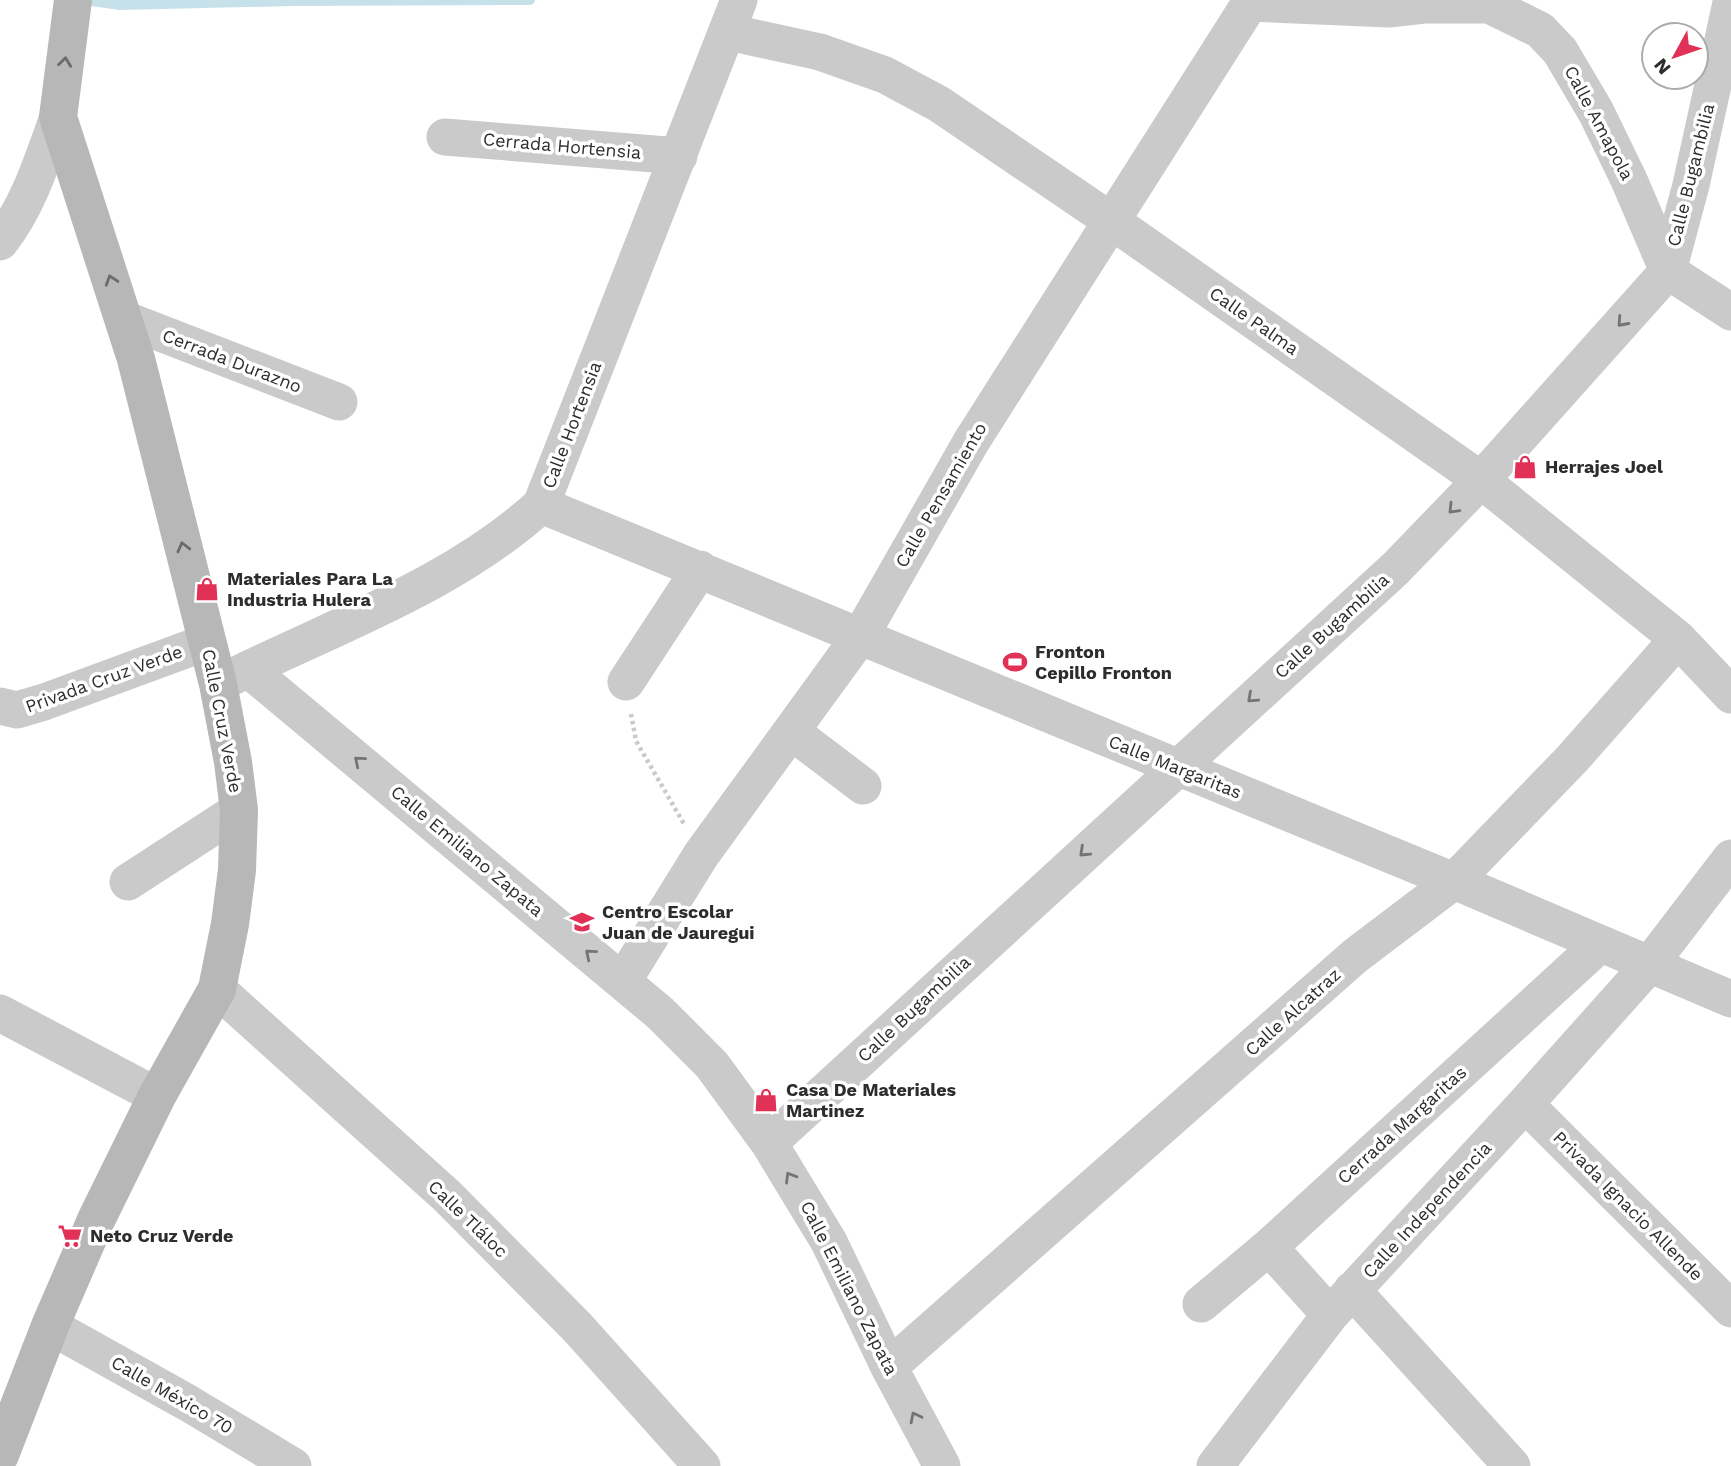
<svg xmlns="http://www.w3.org/2000/svg" width="1731" height="1466" viewBox="0 0 1731 1466" font-family="'Work Sans',sans-serif">
<rect width="100%" height="100%" fill="#fff"/>
<g fill="none" stroke-linecap="round" stroke-linejoin="round">
<path stroke="#c6e1ea" stroke-width="10" d="M85,0l35,5 172,-4 238,-1"/>
<path stroke="#cacaca" stroke-width="4.5" stroke-dasharray="3.5 3.5" stroke-linecap="butt" d="M631,714l5,27 48,83"/>
<path stroke="#cacaca" stroke-width="37" d="M728,32l92,20 65,23 54,29 171,116 371,260 197,159 53,56
M445,137l234,19
M0,242c29,-37 42,-81 58,-125
M124,319l215,83
M541,505l913,376 277,118
M248,669l412,344 52,52 57,78 60,99 60,125 53,99
M228,679c106,-53 224,-93 313,-174l198,-505
M626,682l74,-113
M0,706l17,4 27,-8 163,-60
M792,732l71,54
M128,882l111,-72
M623,981l78,-126 160,-220 110,-193 279,-439 139,6 35,-4h65l51,25 20,21 36,61 33,68 39,91 63,41
M217,989l230,207 130,131 125,139
M0,1013l157,83
M1525,1104l206,205
M769,1143l627,-575 85,-88 187,-209 23,-86 40,-182
M1269,1247l61,68
M1352,1290l160,176
M1201,1304l68,-57 331,-303
M50,1326l138,77 105,63
M889,1367l466,-411 99,-75 118,-122 106,-120
M1215,1466l115,-151 195,-211 125,-140 81,-106"/>
<path stroke="#b7b7b7" stroke-width="38" d="M0,1455l50,-129 46,-106 61,-124 60,-107 13,-65 7,-54 2,-60 -6,-48 -15,-78 -82,-325 -78,-242 15,-117"/>
</g>
<defs><path id="oneway-chevron" d="M-2-3.5L2.5 0L-2 3.5" fill="none" stroke-width="1.6" stroke-linecap="round" stroke-linejoin="round" transform="scale(1.75)"/></defs>
<g stroke="#6b6b6b">
<use href="#oneway-chevron" transform="translate(65 62) rotate(-83)"/>
<use href="#oneway-chevron" transform="translate(111 280) rotate(-108)"/>
<use href="#oneway-chevron" transform="translate(183 547) rotate(-104)"/>
</g>
<g stroke="#747474">
<use href="#oneway-chevron" transform="translate(1622 322) rotate(132)"/>
<use href="#oneway-chevron" transform="translate(1453 509) rotate(134)"/>
<use href="#oneway-chevron" transform="translate(1252 698) rotate(138)"/>
<use href="#oneway-chevron" transform="translate(359 761) rotate(-140)"/>
<use href="#oneway-chevron" transform="translate(1084 852) rotate(137)"/>
<use href="#oneway-chevron" transform="translate(590 954) rotate(-140)"/>
<use href="#oneway-chevron" transform="translate(790 1177) rotate(-121)"/>
<use href="#oneway-chevron" transform="translate(915 1417) rotate(-117)"/>
</g>
<defs>
<g id="shop-bare" transform="scale(1.89)"><path d="M-5-2.5h2.3a2.7 3.5 0 0 1 5.4 0H5L5.5 6h-11ZM-1.5-2.5h3a1.5 2.3 0 0 0-3 0Z" fill="#e13156" stroke="#fff" stroke-width="2.5" paint-order="stroke"/></g>
<g id="stadium-bare" transform="scale(1.89)"><path d="M0-5a6.5 5 0 1 0 0 10a6.5 5 0 1 0 0-10ZM-3.5-1.8h7v3.6h-7Z" fill="#e13156" stroke="#fff" stroke-width="2.5" paint-order="stroke"/></g>
<g id="school-bare" transform="scale(1.89)"><path d="M0-5L7-2L0 1L-7-2ZM-4 1L0 2.5L4 1V4Q0 6-4 4Z" fill="#e13156" stroke="#fff" stroke-width="2.5" paint-order="stroke"/></g>
<g id="supermarket-bare" transform="scale(1.89)"><path d="M-6-5.5h2.5l.6 2H6L4.5 2H-2.5L-4.4-4H-6ZM-1.5 3.2a1.3 1.3 0 1 0 .1 0ZM3 3.2a1.3 1.3 0 1 0 .1 0Z" fill="#e13156" stroke="#fff" stroke-width="2.5" paint-order="stroke"/></g>
</defs>
<g fill-rule="evenodd">
<use href="#shop-bare" x="1525" y="467"/>
<use href="#shop-bare" x="207" y="589"/>
<use href="#stadium-bare" x="1015" y="662"/>
<use href="#school-bare" x="582" y="922"/>
<use href="#shop-bare" x="766" y="1100"/>
<use href="#supermarket-bare" x="70" y="1236"/>
</g>
<g text-anchor="middle" stroke-width="7" stroke-linejoin="round" paint-order="stroke">
<g font-size="18" fill="#2d2d2d" stroke="#fff">
<text transform="translate(1599 123) rotate(62)" y="6">Calle Amapola</text>
<text transform="translate(562 146) rotate(5)" y="6">Cerrada Hortensia</text>
<text transform="translate(1691 175) rotate(-76)" y="6">Calle Bugambilia</text>
<text transform="translate(1254 321) rotate(35)" y="6">Calle Palma</text>
<text transform="translate(232 361) rotate(21)" y="6">Cerrada Durazno</text>
<text transform="translate(572 425) rotate(-69)" y="6">Calle Hortensia</text>
<text transform="translate(941 495) rotate(-60)" y="6">Calle Pensamiento</text>
<text transform="translate(1332 626) rotate(-42)" y="6">Calle Bugambilia</text>
<text transform="translate(104 679) rotate(-20)" y="6">Privada Cruz Verde</text>
<text transform="translate(222 721) rotate(79)" y="6">Calle Cruz Verde</text>
<text transform="translate(1175 767) rotate(22)" y="6">Calle Margaritas</text>
<text transform="translate(467 851) rotate(40)" y="6">Calle Emiliano Zapata</text>
<text transform="translate(914 1009) rotate(-43)" y="6">Calle Bugambilia</text>
<text transform="translate(1293 1012) rotate(-42)" y="6">Calle Alcatraz</text>
<text transform="translate(1402 1125) rotate(-42)" y="6">Cerrada Margaritas</text>
<text transform="translate(1628 1206) rotate(45)" y="6">Privada Ignacio Allende</text>
<text transform="translate(1427 1210) rotate(-47)" y="6">Calle Independencia</text>
<text transform="translate(468 1219) rotate(44)" y="6">Calle Tláloc</text>
<text transform="translate(849 1288) rotate(63)" y="6">Calle Emiliano Zapata</text>
<text transform="translate(172 1395) rotate(30)" y="6">Calle México 70</text>
</g>
<g font-size="18" font-weight="bold" fill="#2d2d2d" stroke="#fff" text-anchor="start">
<text x="1545" y="473">Herrajes Joel</text>
<text x="227" y="585">Materiales Para La<tspan x="227" dy="21">Industria Hulera</tspan></text>
<text x="1035" y="658">Fronton<tspan x="1035" dy="21">Cepillo Fronton</tspan></text>
<text x="602" y="918">Centro Escolar<tspan x="602" dy="21">Juan de Jauregui</tspan></text>
<text x="786" y="1096">Casa De Materiales<tspan x="786" dy="21">Martinez</tspan></text>
<text x="90" y="1242">Neto Cruz Verde</text>
</g>
</g>
<g transform="translate(1675 56) rotate(230)"><circle r="33" fill="#ffffff" stroke="#ababab" stroke-width="2"/>
<path d="M0-5L12 26L0 18L-12 26Z" fill="#e13156"/>
<text y="-10" font-size="19" font-weight="bold" text-anchor="middle" fill="#2d2d2d">N</text>
</g>
</svg>
